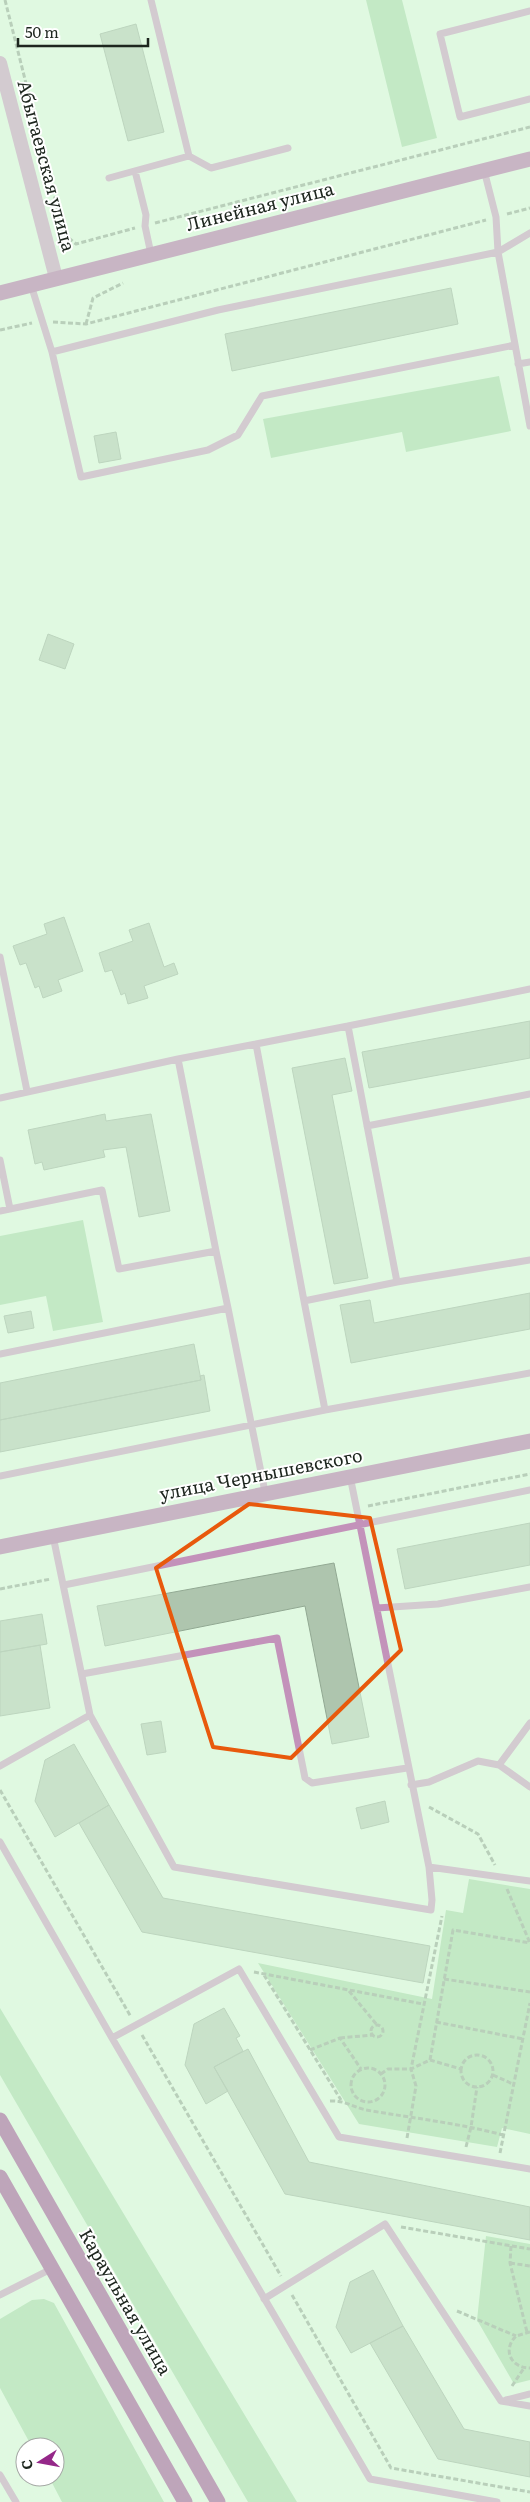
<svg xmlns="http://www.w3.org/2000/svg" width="530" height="2502" viewBox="0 0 530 2502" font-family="Literata,serif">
<rect width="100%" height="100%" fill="#e0f9e1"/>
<path fill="#a0d5a3" d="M366,0h36l35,138 -35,9z
M499,376l12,55 -105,21 -4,-20 -131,26 -8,-39z
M83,1220l20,102 -50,9 -7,-35 -46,9v-69z
M469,1879l61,10v245l-28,-6 -5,19 -138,-23 -101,-161 174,36 14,-89 17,3z
M0,2008l297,494h-49l-248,-427z
M486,2236l44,8v136l-16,4 -37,-64z
M44,2299l10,4 110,199h-102l-13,-25h6v-30h-23l-32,-59v-69l32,-19z"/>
<path fill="#aec5ae" stroke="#92a993" d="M136,24l28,108 -36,9 -28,-107z
M451,288l7,36 -226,47 -7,-37z
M116,432l5,27 -22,4 -5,-27z
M48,634l26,10 -9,25 -26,-9z
M64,917l19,54 -25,9 4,11 -19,7 -4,-12 -4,2 -9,-25 -6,2 -7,-19 34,-12 -3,-10z
M149,923l15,44 10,-4 4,11 -34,12 4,12 -20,6 -3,-11 -4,2 -9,-25 -7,2 -6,-19 34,-12 -4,-11z
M530,1021v37l-161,30 -7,-36z
M345,1058l7,33 -20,4 36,183 -34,6 -42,-216z
M105,1114l1,7 45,-7 19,97 -31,6 -13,-70 -23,3 2,7 -61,13 -2,-8 -7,2 -7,-34z
M530,1293v36l-179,34 -11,-58 30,-5 4,23z
M31,1311l3,17 -26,5 -4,-17z
M194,1344l7,36 -201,40v-37z
M204,1375l6,36 -210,41v-32l201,-40 -1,-4z
M530,1523v42l-125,24 -8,-40z
M334,1563l35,174 -37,7 -27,-138 -200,40 -8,-40z
M42,1614l5,30 -47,8v-31z
M40,1645l10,63 -50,8v-64z
M161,1721l5,31 -19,3 -6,-31z
M74,1744l35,61 -54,32 -20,-36 10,-41z
M385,1801l4,21 -28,7 -5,-21z
M109,1805l54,93 267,48 -7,37 -281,-51 -63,-109z
M224,2008l16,28 -4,2 7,13 -29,16 14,24 -22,13 -21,-39 9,-41z
M248,2049l61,113 221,45v33l-245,-46 -71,-127z
M373,2270l30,56 -52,27 -15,-26 14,-45z
M403,2326l61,103 66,13v35l-92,-18 -68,-116z"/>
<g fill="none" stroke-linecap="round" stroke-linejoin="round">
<path stroke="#899b8a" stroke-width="3" stroke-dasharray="5 2.5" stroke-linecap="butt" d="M5,0l59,234 12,10 59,-16
M507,214l23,-6
M155,223l375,-96
M53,322l33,2 400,-104
M86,324l7,-26 30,-15
M0,330l32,-7
M368,1506l162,-32
M0,1589l51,-10
M0,1790l131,227
M429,1807l49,27 17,31
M507,1889l23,54
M254,1972l169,32
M264,1975l77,125
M444,1979l86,13
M349,1991l28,34
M436,2022l87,17
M371 2031a6 6 0 1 1 12 0a6 6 0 1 1-12 0Z
M142,2035l139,241
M340,2038l32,-3
M310,2050l30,-12 21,31
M461 2071a16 16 0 1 1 32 0a16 16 0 1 1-32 0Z
M430,2060l23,-130 77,13
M351 2085a17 17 0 1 1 34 0a17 17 0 1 1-34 0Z
M381,2074l7,-5h23l19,-9 31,9
M493,2075l22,10
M330,2101c14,-1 23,6 36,9 46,8 92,13 137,25
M407,2138l9,-52 -5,-17 31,-153
M466,2147l5,-20 6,-40
M500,2153l30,-150
M401,2227l129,22
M511,2246l-1,17 17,69
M510,2263l20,3
M292,2295l99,173 139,24
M457,2311l59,25
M530,2332l-14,4c-14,14 -5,32 14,32
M512,2386l12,-18"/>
<path stroke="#c392ba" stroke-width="7" d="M530,11l-90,23 20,83 70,-18
M189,156l22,12 77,-20
M484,170l12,47 2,35 32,174
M135,171l11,44 -1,11 6,28
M109,178l80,-22 -38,-156
M31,285l21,67 29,125 127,-27 30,-15 24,-39 253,-51
M52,352l166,-42 280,-58 32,-19
M518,364l12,-2
M0,957l27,134
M530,989l-182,37 49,256 133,-22
M348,1026l-92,18 48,257 93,-19
M178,1059l78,-15
M0,1098l178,-39 38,192 -97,18 -17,-79 -102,21
M367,1126l163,-32
M0,1160l10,49
M216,1251l12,57
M304,1301l21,109 205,-37
M0,1354l228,-46 37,184
M0,1476l325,-66
M53,1536l37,179
M64,1585l466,-95
M377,1608l61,-4 92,-17
M82,1674l195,-36 28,140 7,5 95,-15
M499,1765l31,-42
M0,1766l90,-51 84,152 257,43 1,-10 -3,-33 -79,-391
M411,1785l18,-3 49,-21 21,4 31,22
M0,1842l112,196
M429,1867l101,14
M0,2295l53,-27
M264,2299l121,-75 116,177 29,5
M506,2400l24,-6
M0,2475l16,27
M497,2502l-127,-23 -258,-441 127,-69 100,168 191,32"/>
<path stroke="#c392ba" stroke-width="14" d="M0,63l56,215"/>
<path stroke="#aa639f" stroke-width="15" d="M0,293l530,-134
M0,1547l530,-106"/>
<path stroke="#963f8a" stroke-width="15" d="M0,2120l218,382
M0,2177l185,325"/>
</g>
<path d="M0 0H530V2502H0ZM249,1504l121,14 31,132 -110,108 -78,-11 -57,-179z" fill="#e0f9e1" fill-opacity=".55" fill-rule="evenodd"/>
<path fill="none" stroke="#e8590c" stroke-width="4" stroke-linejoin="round" d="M249,1504l121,14 31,132 -110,108 -78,-11 -57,-179z"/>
<g text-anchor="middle" stroke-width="4" stroke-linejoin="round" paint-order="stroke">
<g font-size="18" fill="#1d261e" stroke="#fff">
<text transform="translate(46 166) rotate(75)" y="6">Абытаевская улица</text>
<text transform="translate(260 207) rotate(-14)" y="6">Линейная улица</text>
<text transform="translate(261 1475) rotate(-11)" y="6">улица Чернышевского</text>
<text transform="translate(125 2302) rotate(60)" y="6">Караульная улица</text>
</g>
</g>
<g transform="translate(40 2462) rotate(259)"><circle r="24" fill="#ffffff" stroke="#a5a8a5"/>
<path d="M0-4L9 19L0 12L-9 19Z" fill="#952889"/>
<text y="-8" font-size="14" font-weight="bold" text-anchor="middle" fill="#1d261e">С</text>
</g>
<path d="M18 38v8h130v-8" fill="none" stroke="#1d261e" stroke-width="2.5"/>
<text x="25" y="38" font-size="15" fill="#1d261e" stroke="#ffffff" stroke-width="4" paint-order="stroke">50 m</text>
</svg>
